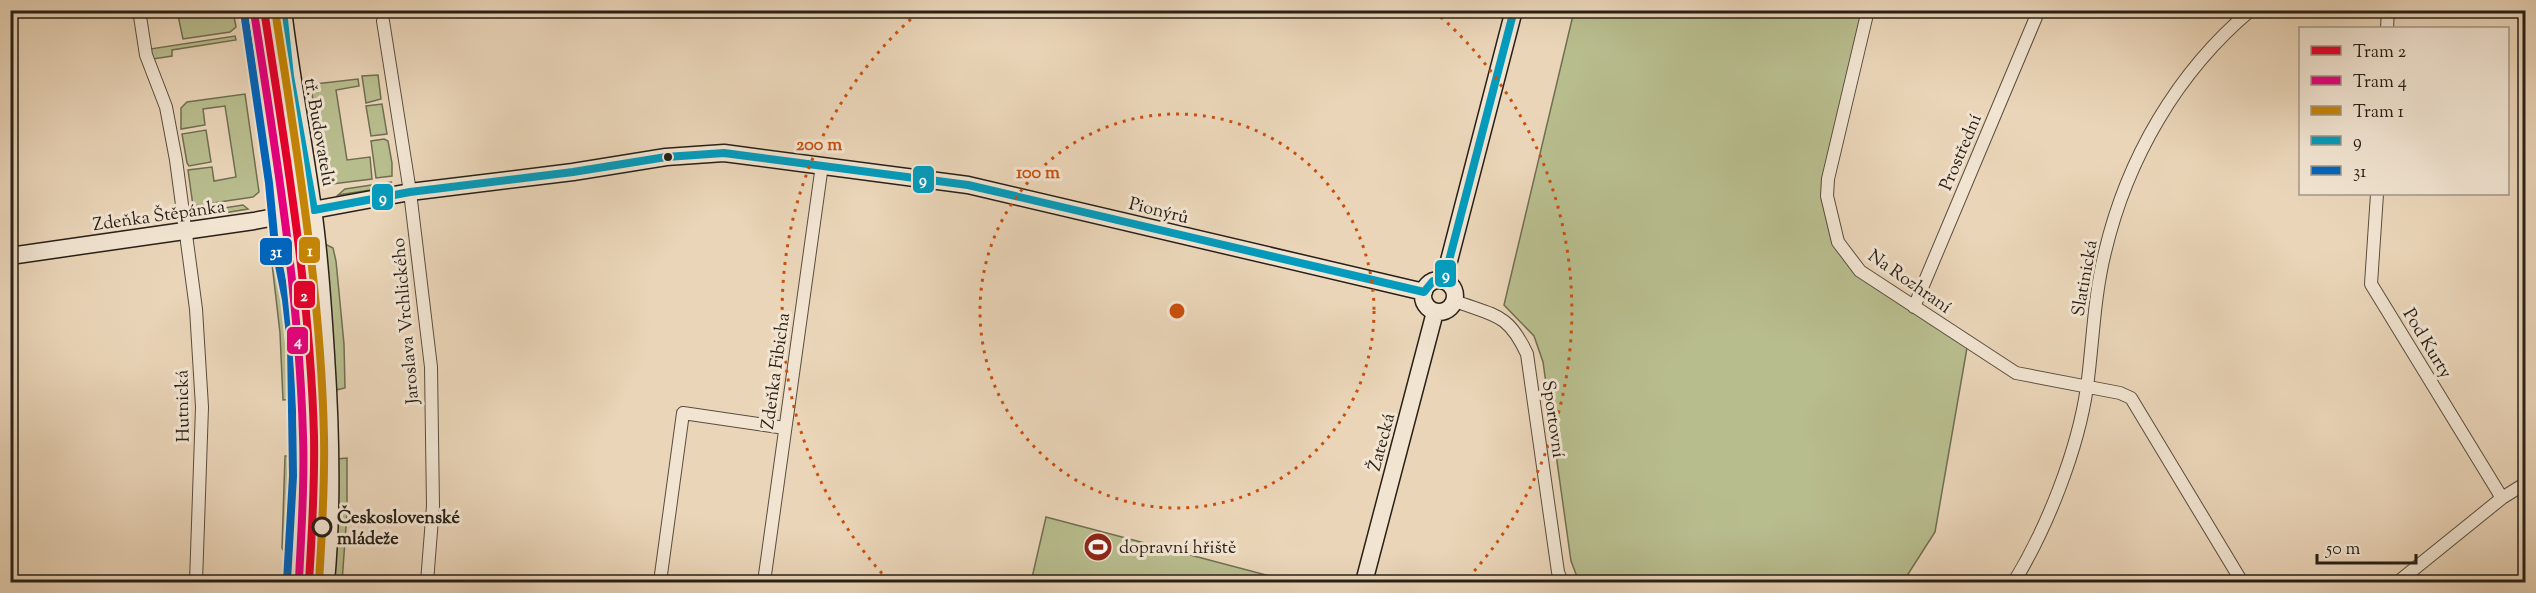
<svg xmlns="http://www.w3.org/2000/svg" width="2536" height="593" viewBox="0 0 2536 593" font-family="'Sorts Mill Goudy',serif">
<rect width="100%" height="100%" fill="#ead5b8"/>
<filter id="stains"><feTurbulence type="fractalNoise" baseFrequency=".00333" numOctaves="4"/><feColorMatrix values="0 0 0 0 .2 0 0 0 0 .09 0 0 0 0 .02 0 0 0 .5 -.17"/></filter>
<radialGradient id="worn" r=".72"><stop offset=".6" stop-color="#630" stop-opacity="0"/><stop offset="1" stop-color="#630" stop-opacity=".3"/></radialGradient>
<path fill="#b8bd8e" stroke="#706e52" stroke-width="1.5" d="M177,11h56l3,16 -6,5 -47,7z
M1574,11h294l-40,168 8,56 30,40 102,67 -33,190 -32,50h-324l-8,-21 -28,-199 -9,-26 -30,-31z
M235,36l1,4 -64,10v6l-19,3 -3,-10z
M378,75l3,24 -15,4 -4,-27z
M358,79l1,7 -23,4 11,70 23,-3 2,22 -40,5 -7,-8 -14,-89 4,-3z
M245,94l14,98 -6,5 -60,9 -5,-36 24,-3 2,14 22,-4 -11,-71 -22,3 2,16 -24,4v-21l6,-6z
M382,104l5,30 -16,2 -5,-30z
M261,116l9,65 -5,-4 -10,-60z
M206,130l5,32 -22,4 -2,-3 -5,-29z
M384,139l4,2 4,22v13l-16,2 -5,-37z
M392,182l-9,6 -45,7 7,-6z
M243,205l5,4 -48,8 -9,-4z
M323,243l10,5 3,13 8,83 1,44 -9,2 -3,-55z
M280,250l8,59 6,90 -11,1 -3,-67 -9,-78 2,-4z
M285,456h10l-3,99 -7,-2 -3,-5z
M347,458v55l-5,69h-10l5,-123z
M1046,517l224,59 -2,6h-237z"/>
<g fill="none" stroke-linecap="round" stroke-linejoin="round">
<g stroke="#594d3f" stroke-width="14">
<path id="street" d="M139,10l7,45 20,52 10,53 20,149 6,98 -6,175
M1868,10l-40,169 -1,17 11,46 22,29 156,102 104,20 11,5 111,184
M383,21l27,171 21,175 2,139 -6,76
M2387,28l1,-18
M2377,194l-6,90 131,214
M1455,301c40,15 53,12 72,53l31,218 4,10
M1914,307l125,-297
M660,582l23,-169 102,15
M764,582l58,-417
M2014,582c33,-54 64,-132 73,-195 6,-45 7,-91 18,-135 22,-93 72,-180 146,-242
M2398,582l104,-84 24,-15"/>
</g>
<g stroke="#292017" stroke-width="19">
<path id="secondary" d="M254,10l25,172 6,63 11,53 5,45 3,133 -7,106
M283,10c8,67 21,133 30,199 7,48 10,97 13,146 5,76 7,151 0,227
M10,256l244,-35 156,-29 163,-20 93,-15 58,-4 244,32 456,107
M1423 296a16 16 0 1 1 32 0a16 16 0 1 1-32 0Z
M1444,280l70,-270
M1364,582l71,-270"/>
</g>
<use href="#street" stroke="#f1e4d1" stroke-width="12"/>
<use href="#secondary" stroke="#f1e4d1" stroke-width="16"/>
<g stroke="#f1e4d1" stroke-width="12">
<path id="bus-1" d="M283,10l7,66 24,134 96,-18 163,-20 93,-15 58,-4 244,32 456,107 9,-11 11,-1 70,-270"/>
</g>
<g stroke="#f1e4d1" stroke-width="12">
<path id="bus-2" d="M244,12l25,171 6,63 11,54 5,44 2,132 -6,105"/>
</g>
<use href="#bus-1" stroke="#049bbc" stroke-width="8"/>
<use href="#bus-2" stroke="#0065bd" stroke-width="8"/>
<g stroke="#f1e4d1" stroke-width="12">
<path id="tram-1" d="M264,10c22,142 46,283 50,426 1,49 -2,97 -5,146"/>
</g>
<g stroke="#f1e4d1" stroke-width="12">
<path id="tram-2" d="M254,12c22,140 45,281 49,424 2,49 -2,97 -4,145"/>
</g>
<g stroke="#f1e4d1" stroke-width="12">
<path id="tram-3" d="M275,10c22,142 46,283 49,427 1,48 -2,97 -5,145"/>
</g>
<use href="#tram-1" stroke="#e4002b" stroke-width="8"/>
<use href="#tram-2" stroke="#e5007d" stroke-width="8"/>
<use href="#tram-3" stroke="#c48406" stroke-width="8"/>
</g>
<g fill="none" stroke="#cb500e" stroke-width="3" stroke-dasharray="3 6">
<circle cx="1177" cy="311" r="197"/>
<path d="M888 580A395 395 0 0 1 920 11M1434 11A395 395 0 0 1 1466 580"/>
</g>
<defs>
<g id="stadium-disc" transform="scale(1.5)"><circle r="9.5" fill="#8f2418" stroke="#f1e4d1"/><path d="M0-5a6.5 5 0 1 0 0 10a6.5 5 0 1 0 0-10ZM-3.5-1.8h7v3.6h-7Z" fill="#fff"/></g>
</defs>
<g fill-rule="evenodd">
<use href="#stadium-disc" x="1098" y="547"/>
</g>
<circle fill="#292017" stroke="#f1e4d1" stroke-width="2" cx="668" cy="157" r="5"/>
<circle fill="#f1e4d1" stroke="#292017" stroke-width="3" cx="322" cy="527" r="9"/>
<g text-anchor="middle" stroke-width="6" stroke-linejoin="round" paint-order="stroke">
<g font-size="18" fill="#292017" stroke="#f1e4d1">
<text transform="translate(320 132) rotate(80)" y="6">tř. Budovatelů</text>
<text transform="translate(1960 152) rotate(-67)" y="6">Prostřední</text>
<text transform="translate(1159 210) rotate(14)" y="6">Pionýrů</text>
<text transform="translate(159 215) rotate(-8)" y="6">Zdeňka Štěpánka</text>
<text transform="translate(2084 278) rotate(-80)" y="6">Slatinická</text>
<text transform="translate(1910 281) rotate(35)" y="6">Na Rozhraní</text>
<text transform="translate(405 321) rotate(-95)" y="6">Jaroslava Vrchlického</text>
<text transform="translate(2428 343) rotate(59)" y="6">Pod Kurty</text>
<text transform="translate(775 371) rotate(-82)" y="6">Zdeňka Fibicha</text>
<text transform="translate(182 406) rotate(-91)" y="6">Hutnická</text>
<text transform="translate(1554 419) rotate(82)" y="6">Sportovní</text>
<text transform="translate(1381 442) rotate(-75)" y="6">Žatecká</text>
</g>
<g font-size="18" font-weight="bold" fill="#292017" stroke="#f1e4d1" text-anchor="start">
<text x="337" y="523">Československé<tspan x="337" dy="21">mládeže</tspan></text>
</g>
<g font-size="18" fill="#292017" stroke="#f1e4d1" text-anchor="start">
<text x="1119" y="553">dopravní hřiště</text>
</g>
</g>
<circle cx="1177" cy="311" r="9" fill="#cb500e" stroke="#f1e4d1" stroke-width="3"/>
<g font-size="18" text-anchor="middle" font-weight="bold" fill="#cb500e" stroke="#f1e4d1" stroke-width="6" stroke-linejoin="round" paint-order="stroke">
<text x="819" y="150">200 m</text>
<text x="1038" y="178">100 m</text>
</g>
<g stroke="#f1e4d1" stroke-width="2">
<rect x="912" y="165" width="23" height="29" rx="6" fill="#049bbc"/>
<rect x="371" y="183" width="23" height="28" rx="6" fill="#049bbc"/>
<rect x="298" y="236" width="23" height="28" rx="6" fill="#c48406"/>
<rect x="259" y="237" width="34" height="29" rx="6" fill="#0065bd"/>
<rect x="1434" y="259" width="23" height="29" rx="6" fill="#049bbc"/>
<rect x="293" y="280" width="23" height="29" rx="6" fill="#e4002b"/>
<rect x="286" y="326" width="23" height="29" rx="6" fill="#e5007d"/>
</g>
<g font-size="16" text-anchor="middle" font-weight="bold" fill="#fff">
<text x="923" y="185">9</text>
<text x="383" y="203">9</text>
<text x="310" y="256">1</text>
<text x="276" y="257">31</text>
<text x="1446" y="280">9</text>
<text x="304" y="301">2</text>
<text x="298" y="346">4</text>
</g>
<rect width="2536" height="593" fill="none" stroke="#ead5b8" stroke-width="36"/>
<rect x="12" y="12" width="2512" height="569" fill="none" stroke="#292017" stroke-width="3"/>
<rect x="18" y="18" width="2500" height="557" fill="none" stroke="#292017" stroke-width="1.5"/>
<rect x="2299" y="27" width="210" height="168" fill="#f1e4d1" stroke="#a19687" stroke-width="1.5"/>
<rect x="2311" y="46" width="30" height="9" fill="#e4002b" stroke="#a19687" stroke-width="1.5"/>
<text x="2353" y="57" font-size="18" fill="#292017">Tram 2</text>
<rect x="2311" y="76" width="30" height="9" fill="#e5007d" stroke="#a19687" stroke-width="1.5"/>
<text x="2353" y="87" font-size="18" fill="#292017">Tram 4</text>
<rect x="2311" y="106" width="30" height="9" fill="#c48406" stroke="#a19687" stroke-width="1.5"/>
<text x="2353" y="117" font-size="18" fill="#292017">Tram 1</text>
<rect x="2311" y="136" width="30" height="9" fill="#049bbc" stroke="#a19687" stroke-width="1.5"/>
<text x="2353" y="147" font-size="18" fill="#292017">9</text>
<rect x="2311" y="166" width="30" height="9" fill="#0065bd" stroke="#a19687" stroke-width="1.5"/>
<text x="2353" y="177" font-size="18" fill="#292017">31</text>
<path d="M2317 554v9h99v-9" fill="none" stroke="#292017" stroke-width="3"/>
<text x="2326" y="554" font-size="18" fill="#292017" stroke="#f1e4d1" stroke-width="4.5" paint-order="stroke">50 m</text>
<rect width="100%" height="100%" filter="url(#stains)"/>
<rect width="100%" height="100%" fill="url(#worn)"/>
</svg>
